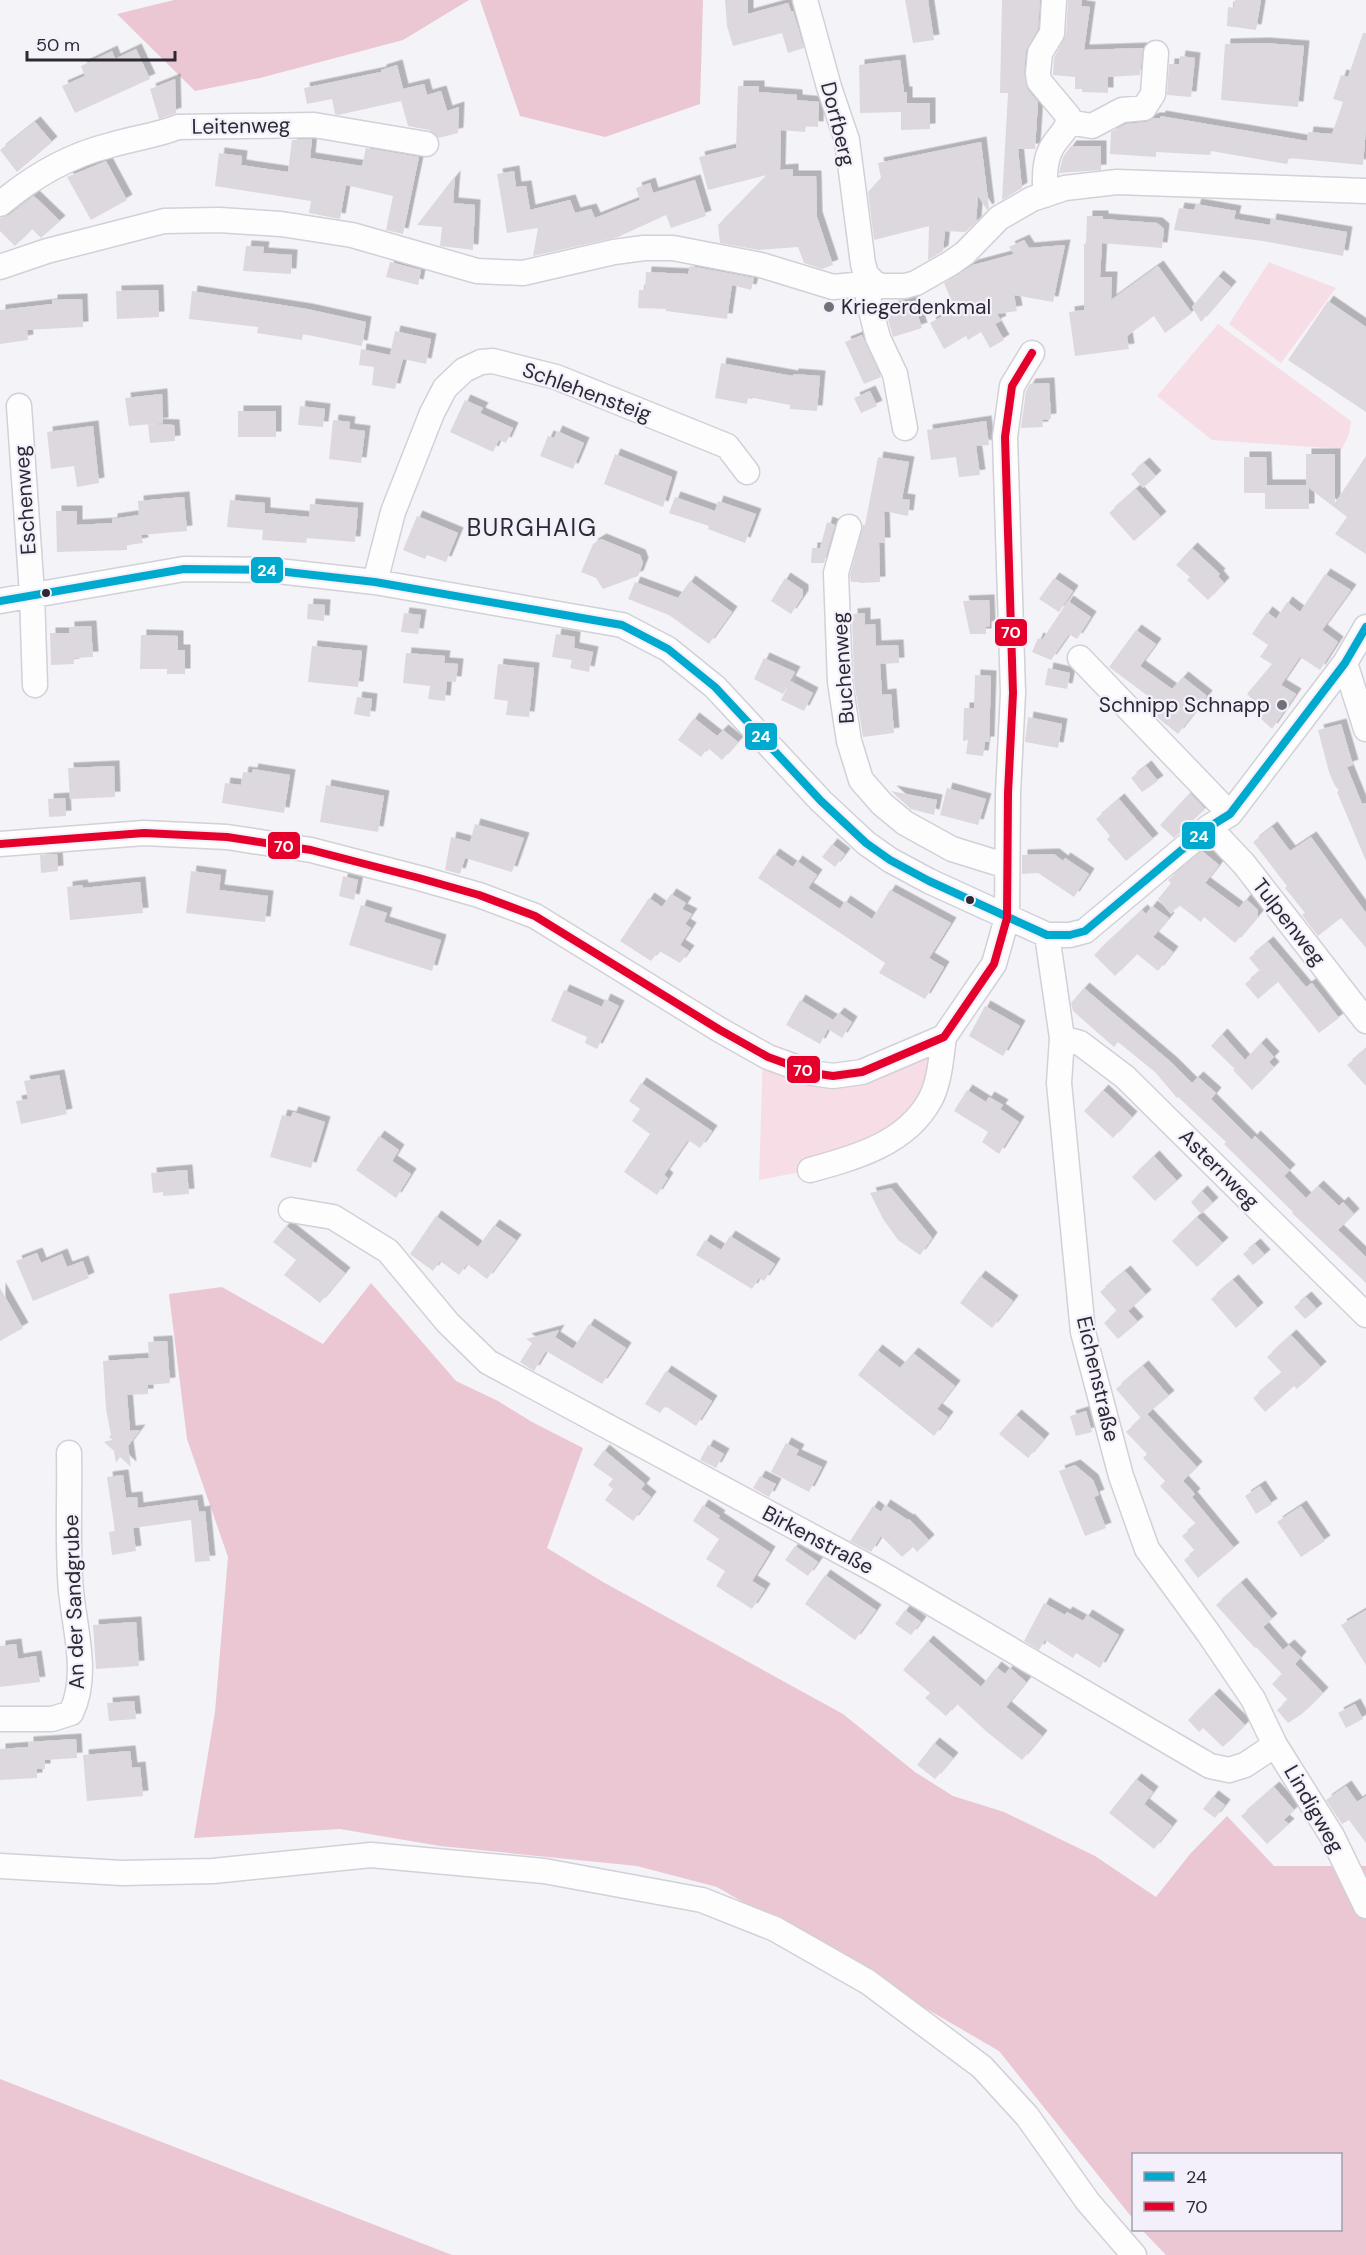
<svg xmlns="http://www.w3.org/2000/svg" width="1366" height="2255" viewBox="0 0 1366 2255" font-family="'DM Sans',sans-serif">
<defs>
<filter id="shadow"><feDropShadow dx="5.5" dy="-5.5" stdDeviation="0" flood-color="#0004"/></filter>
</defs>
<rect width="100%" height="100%" fill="#f4f3f8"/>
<path fill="#f7dde5" d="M1269,262l67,26 -55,75 -52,-39z
M1218,324l133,97 -2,13 -7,15 -130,-9 -55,-44z
M944,1037l-13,62 -44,43 -77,28 -51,10 4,-126 49,19z"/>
<path fill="#eac7d2" d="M174,0h295l-66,40 -143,38 -65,13 -78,-77z
M480,0h223l-3,104 -95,33 -85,-21z
M371,1283l85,98 42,20 34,21 51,26 -36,100 56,34 240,132 72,58 38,24 51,16 91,44 61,41 34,-43 37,-38 47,50h92v389h-200l-24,-25h198v-76h-206l-1,65 -134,-168 -282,-164 -80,-21 -197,-20 -100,-17 -146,9 21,-126 13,-155 -41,-118 -18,-145 53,-7 101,57z
M0,2079l452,176h-452z"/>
<path fill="#ddd8de" filter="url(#shadow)" d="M725,0h23v14l40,-11 3,8h2l11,37 -16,5 -6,-20 -49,13 -6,-20z
M905,0h23l6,40 -21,3z
M1002,0h38l-2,29 -12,22 -2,21 4,18 10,12 -3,47h-17l4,39 -20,12 6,-107h-8z
M1068,0h14l-1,6 9,1 -6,43 59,-2 -3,27 -32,2v16l-26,-1v-3h-7v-12l-22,-2 1,-17 12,-24z
M1235,0h26l-5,30 -29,-4 1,-19 6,1z
M1363,33h3v95l-3,37 -74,-7 -2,6 -76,-13 -1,4 -54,-3v5l-46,-3 1,-22 15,-8 20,-2 8,-4h6v-2l147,25 1,-9 24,2 11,-32 -10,-3 8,-24 7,2z
M1264,43l40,3 -6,61 -77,-7 4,-56z
M136,49l14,30 -75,34 -13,-27 23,-10 -4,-10 31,-15 3,8z
M1180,56l15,2 -4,39 -24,-2 2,-31h10z
M900,60l4,32h3v11h23v26l-29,1v-18l-41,1 -1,-48z
M397,65l6,24 21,-5 3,11 14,-4 6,20 12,-4 -1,26 -19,5 -10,-8 -21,-4 -7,-25 -63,14 -3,-1 -3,-15 -25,5 -3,-16 77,-16v-2z
M175,79l1,34 -17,6 -9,-30z
M738,86h21v6l38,3v5l22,2 -1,25 -12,-1 -1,6 -24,-2 -1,40 13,-1v7h23l1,41 16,48 -11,4 -18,-6 -6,-16 -39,3 -39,-7 -2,-18 49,-50 -59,15 -9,-33 37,-9z
M35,122l17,20 -35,30 -17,-22z
M312,139l-2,19 52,8 4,-18 53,9 -16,77 -17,-4 7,-34 -47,-11 -6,34 -31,-6 2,-12 -96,-15 4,-33 23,3 -1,9 47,7 4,-32z
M981,142l8,66 -2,2 -9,-14 -2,26 -11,10 -20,-1 -2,20 -15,9 1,-34 -55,14 -6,-48 13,-14 -3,-15z
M1071,146h30v24l-42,3 4,-16z
M106,161l21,39 -36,20 -24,-43z
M514,171l2,16 10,-1 4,24 40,-10 5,13 16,-4 4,9 45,-18 -4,-12 14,-5 3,10 42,-13 11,36 -35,12 -5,-13 -48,22 -85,19 5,-28 -31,5 -10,-59z
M455,176l-2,27 22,2 -2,45 -33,-4 2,-19 -25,-2z
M34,196l26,25 -19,17 -9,-9 -17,17 -15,-15v-13l9,-3z
M1196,204l40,7 -2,8 36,6 1,-6 76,13 -4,24 -80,-15 -89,-11 5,-22 15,2z
M1087,216h16v3l54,4 7,6 -2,19 -60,-5 -2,34h12l-1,23 47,-34 34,47 -27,20 -11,-17 -27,20 2,13 -54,7 -6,-44 15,-2v-66l2,-1z
M1024,240l5,8 36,-3 -12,57 -39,-7 3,16 -20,3 4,7 -6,3 9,16 -14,8 -9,-16 -13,8 -2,-4 -22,13 -14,-26 25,-14 -11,-26 29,-18 41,-11 -5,-7z
M246,246l18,1 -1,6 29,2 -1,19 -48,-3z
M390,262l31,8 -3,15 -32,-8z
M690,266l64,12 -3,12 -19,-5 -5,34 -61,-8v-2l-28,-1 1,-18h6l1,-18 42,2z
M1218,276l13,11 -30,35 -9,-15z
M158,290l1,27 -42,2 -1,-28z
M192,291l115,18 59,13 -4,24 -59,-12 -1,6 -45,-7 1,-6 -69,-8z
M82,299l1,28 -56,3 1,10 -28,4v-34l52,-6v-4z
M913,301l9,27 -29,9 -8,-28z
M1328,301l38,26v85l-78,-52z
M395,331l36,8 -5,25 -23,-5 -8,30 -23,-4 2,-18 -15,-2 2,-16 29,6z
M862,335l19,42 -17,7 -19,-42z
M721,363l72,13v-2l27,2 -3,35 -27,-2v-4l-42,-8 -1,7 -32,-6z
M1049,383l2,36 -9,1 1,7 -22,1 5,-37 4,-7z
M870,391l7,15 -16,7 -7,-15z
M162,394l1,29 -34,3 -4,-28z
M465,400l18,8 -3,5 33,15 -7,15 -7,-3 -6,12 -43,-20z
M300,406l25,3 -2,18 -25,-2z
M238,411h38v26h-38z
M333,420l17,2 -1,7 16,2 -4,32 -32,-4z
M986,421l3,24 -13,1 4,29 -21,2 -3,-20 -25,3 -4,-30z
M148,424l26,1 1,16 -25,2z
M93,426l6,57 -22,4 -3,-21 -23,3 -4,-37z
M557,431l27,12 -11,26 -33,-13 8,-20 6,2z
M615,454l57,23 -9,30 -59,-23z
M1306,454h29v49l31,-47v98l-31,-20 12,-17 -38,-29v21h-44v-16h-21v-36h22l1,28h39z
M878,457l31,5 -7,37 8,1 -2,16 -24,-5 1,32h-6l1,39 -20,1 -1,-1h-8l-1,-7 13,-50h2z
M1144,463l12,13 -13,12 -12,-14z
M1136,489l25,28 -27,24 -25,-28z
M184,497l3,34 -46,4 2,8 -16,2v5l-70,2 -1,-41h21v14l35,-2v-4l27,-4 -1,-14z
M675,497l40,14 3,-10 38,13 -11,29 -37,-14 1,-3 -40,-13z
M230,500l35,3v10l44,4 1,-13 48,4 -3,34 -48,-4 -1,5 -44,-3 1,-10 -36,-3z
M417,516l41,17 -12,29 -19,-7 -2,4 -22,-9z
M827,522l8,3 -11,38h-13l1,-15h8z
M601,539l39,16 3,8 -5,13 -35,13 -7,-11 -15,-6 12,-28z
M1192,548l28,26 -2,2 6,7 -16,17 -21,-20 3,-3 -14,-12z
M1325,574l26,16 -29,40 16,12 -18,28 -20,-13 -19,28 15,9 -24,35 -12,-11 5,-6 -18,-18 25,-30 -12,-7 8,-12 -16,-11 15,-22 9,7 11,-17 13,10z
M785,578l18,12v6l-12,18 -20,-13z
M1054,578l19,13 -14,21 -20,-13z
M690,581l42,31 -23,32 -40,-29 -41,-16 7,-17 43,16z
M989,600l1,26 -4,1v7h-16l-7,-33z
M1068,601l23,16 -14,22 -8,-5 -18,26 -19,-8 6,-14 4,2z
M308,604l17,1 -1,16 -17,-2z
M404,613l17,2 -3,19 -17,-2z
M865,613v12l10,-1 1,22 22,-1 1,18 -19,1 2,31 9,-1 3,39 -31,4 -9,-56 -2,-67z
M91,626l2,31 -19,1v6l-23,1 -1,-32h19v-6z
M1136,630l20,14 -16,22 32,23 11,-12 24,19 -29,38 -25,-20 7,-9 -51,-38z
M556,634l19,3 -1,11 19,4 -4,20 -19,-4 2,-8 -20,-3z
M141,635l37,1v14h7v24h-18v-5h-27z
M312,646l50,5 -4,36 -50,-5z
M406,653l39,3 -1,7 14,1 -2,18 -9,-1 -2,20 -17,-2 2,-13 -27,-3z
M764,658l31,14 -5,9 23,12 -9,18 -23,-11 9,-18 -7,12 -29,-15z
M498,664l36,4 -5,49 -23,-2 2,-14 -14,-2z
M1048,668l22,5 -3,16 -22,-4z
M975,675l16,1 -2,66h-4l-2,14 -17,-2 2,-14 -5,1 1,-33h10z
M357,697l15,2 -2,18 -16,-3z
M1028,717l34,7 -4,24 -33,-6z
M694,718l23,18 6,-6 15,12 -16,18 -14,-12 -7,9 -23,-17z
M1341,724l12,41 -6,2 15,37 4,-1v58l-29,-69 2,-2 -4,-4 -6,-14 -11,-42z
M114,766l1,31 -45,2 -2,-31z
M1146,766l12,15 -16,11 -11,-14z
M253,769l37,6 -6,38 -62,-10 3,-20 16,2 2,-13 9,1z
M326,785l58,11 -6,36 -58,-10z
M947,788l39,11 -8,26 -38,-10z
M891,791l46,9 -3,15 -23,-6z
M1190,793l15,16 -31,29 -14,-13z
M65,798l1,18 -17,1 -1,-18z
M1119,799l34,40 -27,22 -19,-22 3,-3 -14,-17z
M475,824l49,14 -12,34 -47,-14 -5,16 -15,-4 6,-33 19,5z
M1272,827l18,24 21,-14 55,76v35l-25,-30 -23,18 -16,-21 3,-2 -20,-25 2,-2 -34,-44z
M832,844l13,10 -10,13 -13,-10z
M1202,851l17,14 -14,18 34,25 7,-9 12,11v6l-23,27 -31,-26 -3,5 -22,-17 -8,9 -13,-15 13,-16 -3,-3z
M57,854l1,17 -17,2 -1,-18z
M774,854l19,13 4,-6 20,14 -9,13 32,21 5,-8 27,18 18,-29 61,33 -22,35 15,9 -19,32 -46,-26 6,-10 -127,-85z
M1054,854l9,7 2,-3 24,16 -15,23 -36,-24 -16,1v-19z
M191,871l30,4 -2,15 49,6 -3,26 -79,-9z
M343,876l15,4 -4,20 -15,-4z
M140,882l3,31 -73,7 -3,-33 15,-2 1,3z
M671,894l15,9 -4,6 10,5 -7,10 6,4 -11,17 9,6 -9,12 -21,-12 -8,10 -31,-20 29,-43 13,9z
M361,905l26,8 -3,9 57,18 -9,31 -83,-26z
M1152,906l17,12 -16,19 20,15 -15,19 -21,-17 -22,22 -21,-21 48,-45 4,4z
M1268,942l38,45 6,-4 27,35 -20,15 -41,-51 -20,17 -13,-15 15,-13 -11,-13z
M1084,988l88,75 20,20 6,-6 18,16 -5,6 41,41 3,-4 35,34 -6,6 22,22 12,-12 21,20 4,-4 11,12 -16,16 28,27v26l-74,-70 1,-1 -69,-68 2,-2 -48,-45 -1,1 -22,-26 -37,-30 -4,5 -41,-36 -2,-8z
M564,990l38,17 3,-8 14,7 -22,43 -12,-6 2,-6 -36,-16z
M800,1000l33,20 6,-7 13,9 -10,16 -14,-9 -8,15 -34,-19z
M985,1006l35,20 -17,30 -34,-20z
M1222,1034l23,26 16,-17 13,14 -5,5 5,5 -22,23 -19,-20 2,-1 -24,-23z
M1366,1049v37l-19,-21z
M59,1075l8,39 -46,10 -5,-23 12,-2 -4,-18z
M641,1083l71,48 -12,17 -12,-8 -24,35 4,3 -11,17 -33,-23 26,-38 -18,-13 8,-12 -11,-8z
M967,1090l19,12 3,-5 14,8 -3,4 19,13 -20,32 -17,-12 6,-10 -34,-21z
M1103,1090l29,27 -19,21 -29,-27z
M293,1112l32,10 -14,46 -41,-11 12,-42 9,2z
M379,1136l20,14 -7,11 19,13 -15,24 -40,-28z
M1154,1156l23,25 -22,20 -23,-24z
M187,1170l2,24 -26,2v-4l-10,1 -2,-20z
M891,1188l41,50 -12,17 -22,-15 -15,-21 -13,-26z
M1202,1191l11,12 -12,11 -10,-12z
M436,1216l42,31 16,-22 22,15 -29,39 -20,-15 -8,11 -19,-14 -7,10 -23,-17z
M1197,1217l26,26 -26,24 -25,-26z
M286,1226l59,47 -25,30 -36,-28 12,-15 -23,-18z
M730,1236l45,28 -11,17 -5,-3 -7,11 -56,-34 9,-15 16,10z
M1255,1244l10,11 -12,10 -10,-11z
M37,1253l4,10 21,-9 5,13 16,-6 6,17 -56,23 -17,-40z
M1125,1271l21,24 -18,16 10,11 -20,17 -14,-16 13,-12 -17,-19z
M980,1276l33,25 -21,27 -32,-25z
M1233,1280l25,28 -22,20 -25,-29z
M0,1288l23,40 -23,13z
M1306,1297l11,12 -12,10 -11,-12z
M589,1324l37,24 -24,36 -56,-33 -12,20 -14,-9 12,-19 -6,-4 33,-9 -4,7 18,12z
M1291,1335l30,32 -24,22 -3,-3 -29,26 -12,-14 29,-25 -15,-16z
M167,1341l3,42 -22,2v9l-21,1 3,36 10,-1 -12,16 3,21 -11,-10 -4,6 -2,-12 -10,-9 8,-2 -6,-31 -3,-48 46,-3 -1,-16z
M877,1350l23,18 13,-15 42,33 -18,23 11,8 -14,19 -76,-61z
M1143,1366l26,30 -22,18 50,53 -14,14 12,13 -3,3 42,51 -36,30 -14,-18 11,-9 -13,-15 14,-12 -36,-38 5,-5 -22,-23 4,-4 -21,-22 15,-14 -25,-29z
M666,1371l46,30 -16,25 -31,-20 -5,7 -15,-9z
M1086,1411l6,21 -16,4 -6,-20z
M1016,1415l28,24 -16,19 -29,-24z
M786,1443l13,7 -3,5 26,12 -13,25 -38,-20z
M708,1445l16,9 -8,14 -16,-8z
M604,1450l41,34 -4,5 10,8 -18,24 -28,-21 8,-11 -5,-4 5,-6 -20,-14z
M1075,1465l18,15 6,15 -5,2 12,31 -21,8 -26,-65z
M123,1475l3,23 11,-1 1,11 59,-8 2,12 6,-1 5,50 -15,1 -4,-42 -58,8 3,23 -24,4 -3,-23 6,-1 -8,-54z
M760,1476l16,8 -7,13 -16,-9z
M1260,1486l12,18 -16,10 -11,-18z
M703,1505l17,11 -2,2 52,34 -18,29 13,8 -13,20 -36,-23 9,-15 -19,-12 13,-20 -26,-18z
M885,1505l23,15 1,-1 20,21 -12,12 -4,-5 -11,10 -21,-21 -10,16 -21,-11 23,-35 8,6z
M1301,1506l24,35 -24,16 -24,-35z
M795,1546l23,16 -10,14 -23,-16z
M825,1575l51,35 -21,30 -50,-36z
M1241,1583l31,36 -9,8 20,23 6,-5 12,12 -6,7 28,29 -21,21 -14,9 -11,-13 11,-10 -16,-16 10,-10 -26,-27 -1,1 -39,-43z
M1044,1603l21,12 2,-3 16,9 4,-6 32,20 -19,33 -24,-15 -3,5 -28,-18 -6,10 -15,-9z
M905,1610l16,12 -10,13 -16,-11z
M1366,1610v55l-25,-40z
M136,1622l3,44 -43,3 -3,-44z
M928,1641l53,46 15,-20 9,7 5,-6 16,14 -20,25 36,29 -20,24 -35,-28 -30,-28 -11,12 -21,-18 5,-5 -27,-23z
M16,1644l2,15 18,-3 4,26 -40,5v-41z
M1214,1694l31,31 -22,22 -20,-19 -4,4 -11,-12z
M134,1701l2,18 -27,2 -2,-18z
M1355,1704l8,15 -17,9 -8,-15z
M76,1739l1,19 -32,2v9h-8v9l-37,2v-31l28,-2v-5z
M934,1743l19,15 -18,21 -18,-14z
M130,1751l2,17 8,-1 3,29 -56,5 -4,-46z
M1136,1779l17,13 -9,12 28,22 -18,23 -45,-36z
M1346,1786l11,16 9,-6v47l-17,-23 -7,4 -16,-24z
M1274,1787l20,23 -10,10 5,4 -22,20 -26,-28z
M1213,1796l12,9 -10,13 -12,-9z"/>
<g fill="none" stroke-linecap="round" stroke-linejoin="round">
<g stroke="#d2d0d8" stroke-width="27">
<path id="minor" d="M805,0l24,87 18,53 16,124 3,10 8,9
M1068,122l24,4 30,-16 22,-2 9,-14 3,-41
M1045,195c0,-15 -1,-31 5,-44 6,-14 17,-18 19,-34l-30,-36 -1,-8 2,-20 12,-20 2,-33
M0,204c32,-27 70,-49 111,-59 22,-7 45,-9 67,-18l136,-2 112,19
M0,267l47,-16 117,-30 55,-1 62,4 71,11 125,36 46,2 91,-21 30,-4h29l88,17 72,22 41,-4 8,3h23l11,-3 35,-20 14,-10 34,-35 33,-19 33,-11 52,-6 249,9
M874,283l-6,16 10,39 17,36 10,54
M19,406l13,188 3,91
M849,527l-13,46 4,109 9,59 12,39 21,24 23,19 47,26 55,17
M375,582l18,-70 39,-99 13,-25 19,-18 17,-8 12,-1 63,16 171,69 20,26
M0,601l184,-32 85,1 106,12 247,43 46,24 47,38 106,114 45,42 24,17 39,21 118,54h23l15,-4 124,-104 21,-13 115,-151 21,-36
M1080,658l150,156
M1345,663l21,66
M1209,827l35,37 122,157
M0,844l144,-11 83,4 84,13 108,28 60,17 56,21 185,114 48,27 44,16 21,3 29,-4 82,-35 50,-73 13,-46 1,-125 5,-100 -8,-256 7,-51 20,-33
M1047,935l15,103 -3,45 24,249 38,144 26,73 62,85 44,65 22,46 57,91 34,70
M1062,1038l18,5 45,34 241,238
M810,1170c44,-12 96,-26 120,-70 10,-18 11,-43 14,-63
M291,1210l42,7 55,34 60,72 40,39 392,211 330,193 19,4 16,-5 30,-20
M0,1719h52l19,-6c18,-37 4,-82 0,-122 -4,-45 -1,-92 -2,-138
M0,1866l122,7 91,-2 158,-16 173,16 158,29 73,29 93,53 114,85 45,49 61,86 46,53"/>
</g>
<use href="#minor" stroke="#fdfdfe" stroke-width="24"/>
<g stroke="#f3f0fb" stroke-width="12">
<path id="bus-1" d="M0,601l184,-32 85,1 106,12 247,43 46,24 47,38 106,114 45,42 24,17 39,21 118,54h23l15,-4 124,-104 21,-13 115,-151 21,-36"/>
</g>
<g stroke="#f3f0fb" stroke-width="12">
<path id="bus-2" d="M0,844l144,-11 83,4 84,13 108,28 60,17 56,21 185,114 48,27 44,16 21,3 29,-4 82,-35 50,-73 13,-46 1,-125 5,-100 -8,-256 7,-51 20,-33"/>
</g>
<use href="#bus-1" stroke="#00a9ce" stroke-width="8"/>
<use href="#bus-2" stroke="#e4002b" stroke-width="8"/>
</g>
<g fill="#727078" stroke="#f3f0fb" stroke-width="2">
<circle cx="829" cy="307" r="6"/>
<circle cx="1282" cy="705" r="6"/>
</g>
<g fill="#2c2933" stroke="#f3f0fb" stroke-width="2">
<circle cx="46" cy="593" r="5"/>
<circle cx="970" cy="900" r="5"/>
</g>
<g text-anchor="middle" stroke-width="4.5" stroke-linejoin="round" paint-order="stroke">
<g font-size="21" fill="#2c2933" stroke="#f3f0fb">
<text transform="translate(838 124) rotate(76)" y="7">Dorfberg</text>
<text transform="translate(241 126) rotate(-1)" y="7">Leitenweg</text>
<text transform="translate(587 392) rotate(20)" y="7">Schlehensteig</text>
<text transform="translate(25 500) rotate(-94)" y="7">Eschenweg</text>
<text transform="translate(843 668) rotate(-94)" y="7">Buchenweg</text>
<text transform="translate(1289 922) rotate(52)" y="7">Tulpenweg</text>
<text transform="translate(1219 1169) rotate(45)" y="7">Asternweg</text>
<text transform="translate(1098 1379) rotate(77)" y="7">Eichenstraße</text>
<text transform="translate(818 1540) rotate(28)" y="7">Birkenstraße</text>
<text transform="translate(74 1602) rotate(-92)" y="7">An der Sandgrube</text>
<text transform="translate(1314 1809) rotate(60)" y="7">Lindigweg</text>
</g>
<g font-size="21" fill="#2c2933" stroke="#f3f0fb" text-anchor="start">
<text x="841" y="314">Kriegerdenkmal</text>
<text x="1270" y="712" text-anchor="end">Schnipp Schnapp</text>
</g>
<g font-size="24" letter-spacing="1.5" fill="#2c2933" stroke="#f3f0fb">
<text x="532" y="536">BURGHAIG</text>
</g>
</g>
<g stroke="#f3f0fb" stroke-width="2">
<rect x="250" y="556" width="34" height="28" rx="6" fill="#00a9ce"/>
<rect x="994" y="618" width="34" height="29" rx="6" fill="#e4002b"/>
<rect x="744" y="722" width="34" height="29" rx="6" fill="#00a9ce"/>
<rect x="1181" y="821" width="35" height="29" rx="6" fill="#00a9ce"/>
<rect x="267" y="831" width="34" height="29" rx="6" fill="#e4002b"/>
<rect x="786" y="1055" width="35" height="29" rx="6" fill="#e4002b"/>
</g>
<g font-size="16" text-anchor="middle" font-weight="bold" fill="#fff">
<text x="267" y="576">24</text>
<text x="1011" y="638">70</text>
<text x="761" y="742">24</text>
<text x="1199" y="842">24</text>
<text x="284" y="852">70</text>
<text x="803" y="1076">70</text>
</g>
<rect x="1132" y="2153" width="210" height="78" fill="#f3f0fb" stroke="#a3a0ab" stroke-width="1.5"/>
<rect x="1144" y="2172" width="30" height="9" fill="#00a9ce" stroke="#a3a0ab" stroke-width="1.5"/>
<text x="1186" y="2183" font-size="18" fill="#2c2933">24</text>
<rect x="1144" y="2202" width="30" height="9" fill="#e4002b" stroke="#a3a0ab" stroke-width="1.5"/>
<text x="1186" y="2213" font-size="18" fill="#2c2933">70</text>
<path d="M27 51v9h148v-9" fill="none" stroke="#2c2933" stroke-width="3"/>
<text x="36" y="51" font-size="18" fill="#2c2933" stroke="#f3f0fb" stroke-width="4.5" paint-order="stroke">50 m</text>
</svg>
